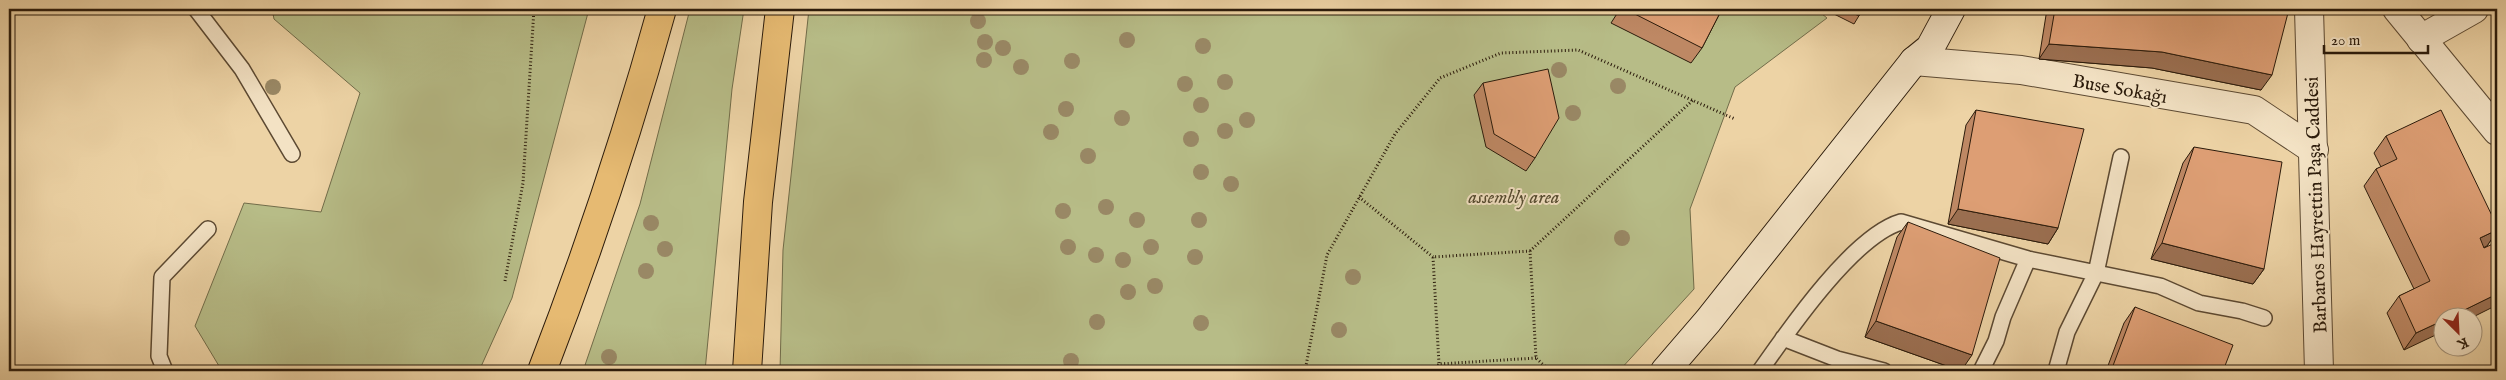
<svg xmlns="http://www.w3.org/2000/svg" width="2506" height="380" viewBox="0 0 2506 380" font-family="'IM FELL English',serif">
<rect width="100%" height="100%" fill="#edd3a5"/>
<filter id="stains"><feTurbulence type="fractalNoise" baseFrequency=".004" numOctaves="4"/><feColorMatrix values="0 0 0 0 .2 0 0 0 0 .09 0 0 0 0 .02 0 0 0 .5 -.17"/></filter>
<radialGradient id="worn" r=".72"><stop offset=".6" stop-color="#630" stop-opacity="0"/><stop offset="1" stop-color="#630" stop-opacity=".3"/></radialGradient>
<path fill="#b7bc87" stroke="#716c49" d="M272,9h317l-77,289 -33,73h-257l-27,-45 49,-123 77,9 39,-119 -86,-74z
M690,9h54l-12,80 -27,282h-122l57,-167z
M809,9h1007l11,9 -92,69 -45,122 4,80 -75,82h-839l3,-121z"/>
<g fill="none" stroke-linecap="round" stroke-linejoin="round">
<g stroke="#5c4932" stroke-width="18">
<path id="service" d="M196,9l46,60 50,85
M1783,338l54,21 47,12
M165,371l-6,-15 3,-79 46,-48
M1760,371c28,-40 93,-135 141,-149l127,37 132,27 39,17 43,8 22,7
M1981,371l15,-30 7,-24 25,-58
M2056,371l11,-39 29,-59 25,-116"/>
</g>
<g stroke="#5c4932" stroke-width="30">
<path id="minor" d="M2421,39l53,-30
M1914,61l107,9 233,40 60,40"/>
</g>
<g stroke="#5c4932" stroke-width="30">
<path id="tertiary" d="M2309,9l10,362
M2397,9l100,122"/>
</g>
<g stroke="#2b1b0b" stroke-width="30">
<path id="secondary" d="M1665,371l43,-50 206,-260 16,-13 21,-39"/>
</g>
<g stroke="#2b1b0b" stroke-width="30">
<path id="motorway" d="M542,371c46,-119 86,-239 120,-362
M747,371l11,-169 22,-193"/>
</g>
<path stroke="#2b1b0b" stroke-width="3" stroke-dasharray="1 2.5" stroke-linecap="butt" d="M1359,197l74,60
M1530,251l163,-151
M505,281l18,-98 11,-174
M1536,358l-97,6 -6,-107 97,-6 6,107 14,13
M1305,371l22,-116 68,-121 45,-56 61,-25 77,-3 157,69
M1434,371l5,-7"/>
<use href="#service" stroke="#f3e2c4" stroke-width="15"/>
<use href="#minor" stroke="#f3e2c4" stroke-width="28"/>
<use href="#tertiary" stroke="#f3e2c4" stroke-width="28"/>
<use href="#secondary" stroke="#f3e2c4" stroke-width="28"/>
<use href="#motorway" stroke="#e6ba72" stroke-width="28"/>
</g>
<g fill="#998865">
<circle cx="978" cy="21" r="8"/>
<circle cx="1127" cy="40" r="8"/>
<circle cx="985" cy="42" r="8"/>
<circle cx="1203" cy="46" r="8"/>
<circle cx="1003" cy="48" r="8"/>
<circle cx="984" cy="60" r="8"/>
<circle cx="1072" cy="61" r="8"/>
<circle cx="1021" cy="67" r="8"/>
<circle cx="1559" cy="70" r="8"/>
<circle cx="1225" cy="82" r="8"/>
<circle cx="1185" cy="84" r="8"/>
<circle cx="1618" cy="86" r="8"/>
<circle cx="273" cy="87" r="8"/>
<circle cx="1201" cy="105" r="8"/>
<circle cx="1066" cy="109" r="8"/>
<circle cx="1573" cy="113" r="8"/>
<circle cx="1122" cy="118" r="8"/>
<circle cx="1247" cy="120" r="8"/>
<circle cx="1225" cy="131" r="8"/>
<circle cx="1051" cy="132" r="8"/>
<circle cx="1191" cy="139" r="8"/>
<circle cx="1088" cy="156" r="8"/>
<circle cx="1201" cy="172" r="8"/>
<circle cx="1231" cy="184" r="8"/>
<circle cx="1106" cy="207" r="8"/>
<circle cx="1063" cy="211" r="8"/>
<circle cx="1137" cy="220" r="8"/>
<circle cx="1199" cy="220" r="8"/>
<circle cx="651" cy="223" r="8"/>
<circle cx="1622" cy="238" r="8"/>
<circle cx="1068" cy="247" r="8"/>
<circle cx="1151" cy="247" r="8"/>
<circle cx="665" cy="249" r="8"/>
<circle cx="1096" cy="255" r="8"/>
<circle cx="1195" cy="257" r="8"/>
<circle cx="1123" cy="260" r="8"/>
<circle cx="646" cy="271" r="8"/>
<circle cx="1353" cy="277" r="8"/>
<circle cx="1155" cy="286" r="8"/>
<circle cx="1128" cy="292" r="8"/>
<circle cx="1097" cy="322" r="8"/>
<circle cx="1201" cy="323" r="8"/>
<circle cx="1339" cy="330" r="8"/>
<circle cx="609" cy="357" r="8"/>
<circle cx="1071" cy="361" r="8"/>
</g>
<path fill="#be8864" stroke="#2b1b0b" d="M1620,9h102l-20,39 -11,15 -80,-40z
M1826,9h37l-9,15 -28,-14z
M2047,9h242l-28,81 -109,-22 -113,-9z
M1483,83l52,75 -9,13 -40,-24 -12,-52z
M1976,110l82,118 -10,16 -100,-20 18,-99z
M2386,136l111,90v5l-10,15 -3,2 -80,102 -17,-37 12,-17 15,-7 -50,-103 12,-17 5,-2 -7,-14z
M2194,147l70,122 -11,15 -102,-25 32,-96z
M1908,222l53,149 -96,-34 32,-100z
M2135,307l88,64h-117l18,-48z"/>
<path fill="#9b6f51" stroke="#2b1b0b" d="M2049,44l113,8 110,23 -11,15 -109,-22 -113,-9z
M1958,209l100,19 -10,16 -100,-20z
M2497,230v1l-10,15 -19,9 12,-17z
M2162,243l102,26 -11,15 -102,-25z
M2497,294v11l-26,13h-23z
M2444,320v11l-40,19 12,-17z
M1876,321l96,34 -11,16 -96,-34z"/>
<path fill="#dd9e74" stroke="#2b1b0b" d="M1625,9h97l-20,39z
M1844,9h19l-4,7z
M2055,9h234l-17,66 -110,-23 -113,-8z
M1548,69l11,49 -24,40 -41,-24 -11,-51z
M1976,110l108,19 -26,99 -100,-19z
M2441,110l56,116v4l-17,8 4,10 13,-6v52l-49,24h-4v2l-28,13 -17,-37 31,-15 -54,-112 21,-10 -11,-23z
M2194,147l88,15 -18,107 -102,-26z
M1908,222l92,36 -28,97 -96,-34z
M2135,307l98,38 -10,26h-112z
M2497,366v5h-9z"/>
<g text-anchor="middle" stroke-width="4" stroke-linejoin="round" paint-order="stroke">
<g font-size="19" fill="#2b1b0b" stroke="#f3e2c4">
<text transform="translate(2120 88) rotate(10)" y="7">Buse Sokağı</text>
<text transform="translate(2315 205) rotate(-92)" y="7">Barbaros Hayrettin Paşa Caddesi</text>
</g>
<g font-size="19" font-style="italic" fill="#554b30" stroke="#f3e2c4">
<text x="1514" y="203">assembly area</text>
</g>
</g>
<rect width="2506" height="380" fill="none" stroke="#edd3a5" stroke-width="30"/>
<rect x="10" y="10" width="2486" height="360" fill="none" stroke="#2b1b0b" stroke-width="2.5"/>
<rect x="15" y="15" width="2476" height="350" fill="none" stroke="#2b1b0b"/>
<g transform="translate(2458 332) rotate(156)"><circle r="24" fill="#f3e2c4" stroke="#a3927a"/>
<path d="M0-4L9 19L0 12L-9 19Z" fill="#8f2418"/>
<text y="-8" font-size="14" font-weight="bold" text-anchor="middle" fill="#2b1b0b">K</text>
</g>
<path d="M2324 45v8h104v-8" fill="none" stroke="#2b1b0b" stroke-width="2.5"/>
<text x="2331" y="45" font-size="15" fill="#2b1b0b" stroke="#f3e2c4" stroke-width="4" paint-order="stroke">20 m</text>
<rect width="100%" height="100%" filter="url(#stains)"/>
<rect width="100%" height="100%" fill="url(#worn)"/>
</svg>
